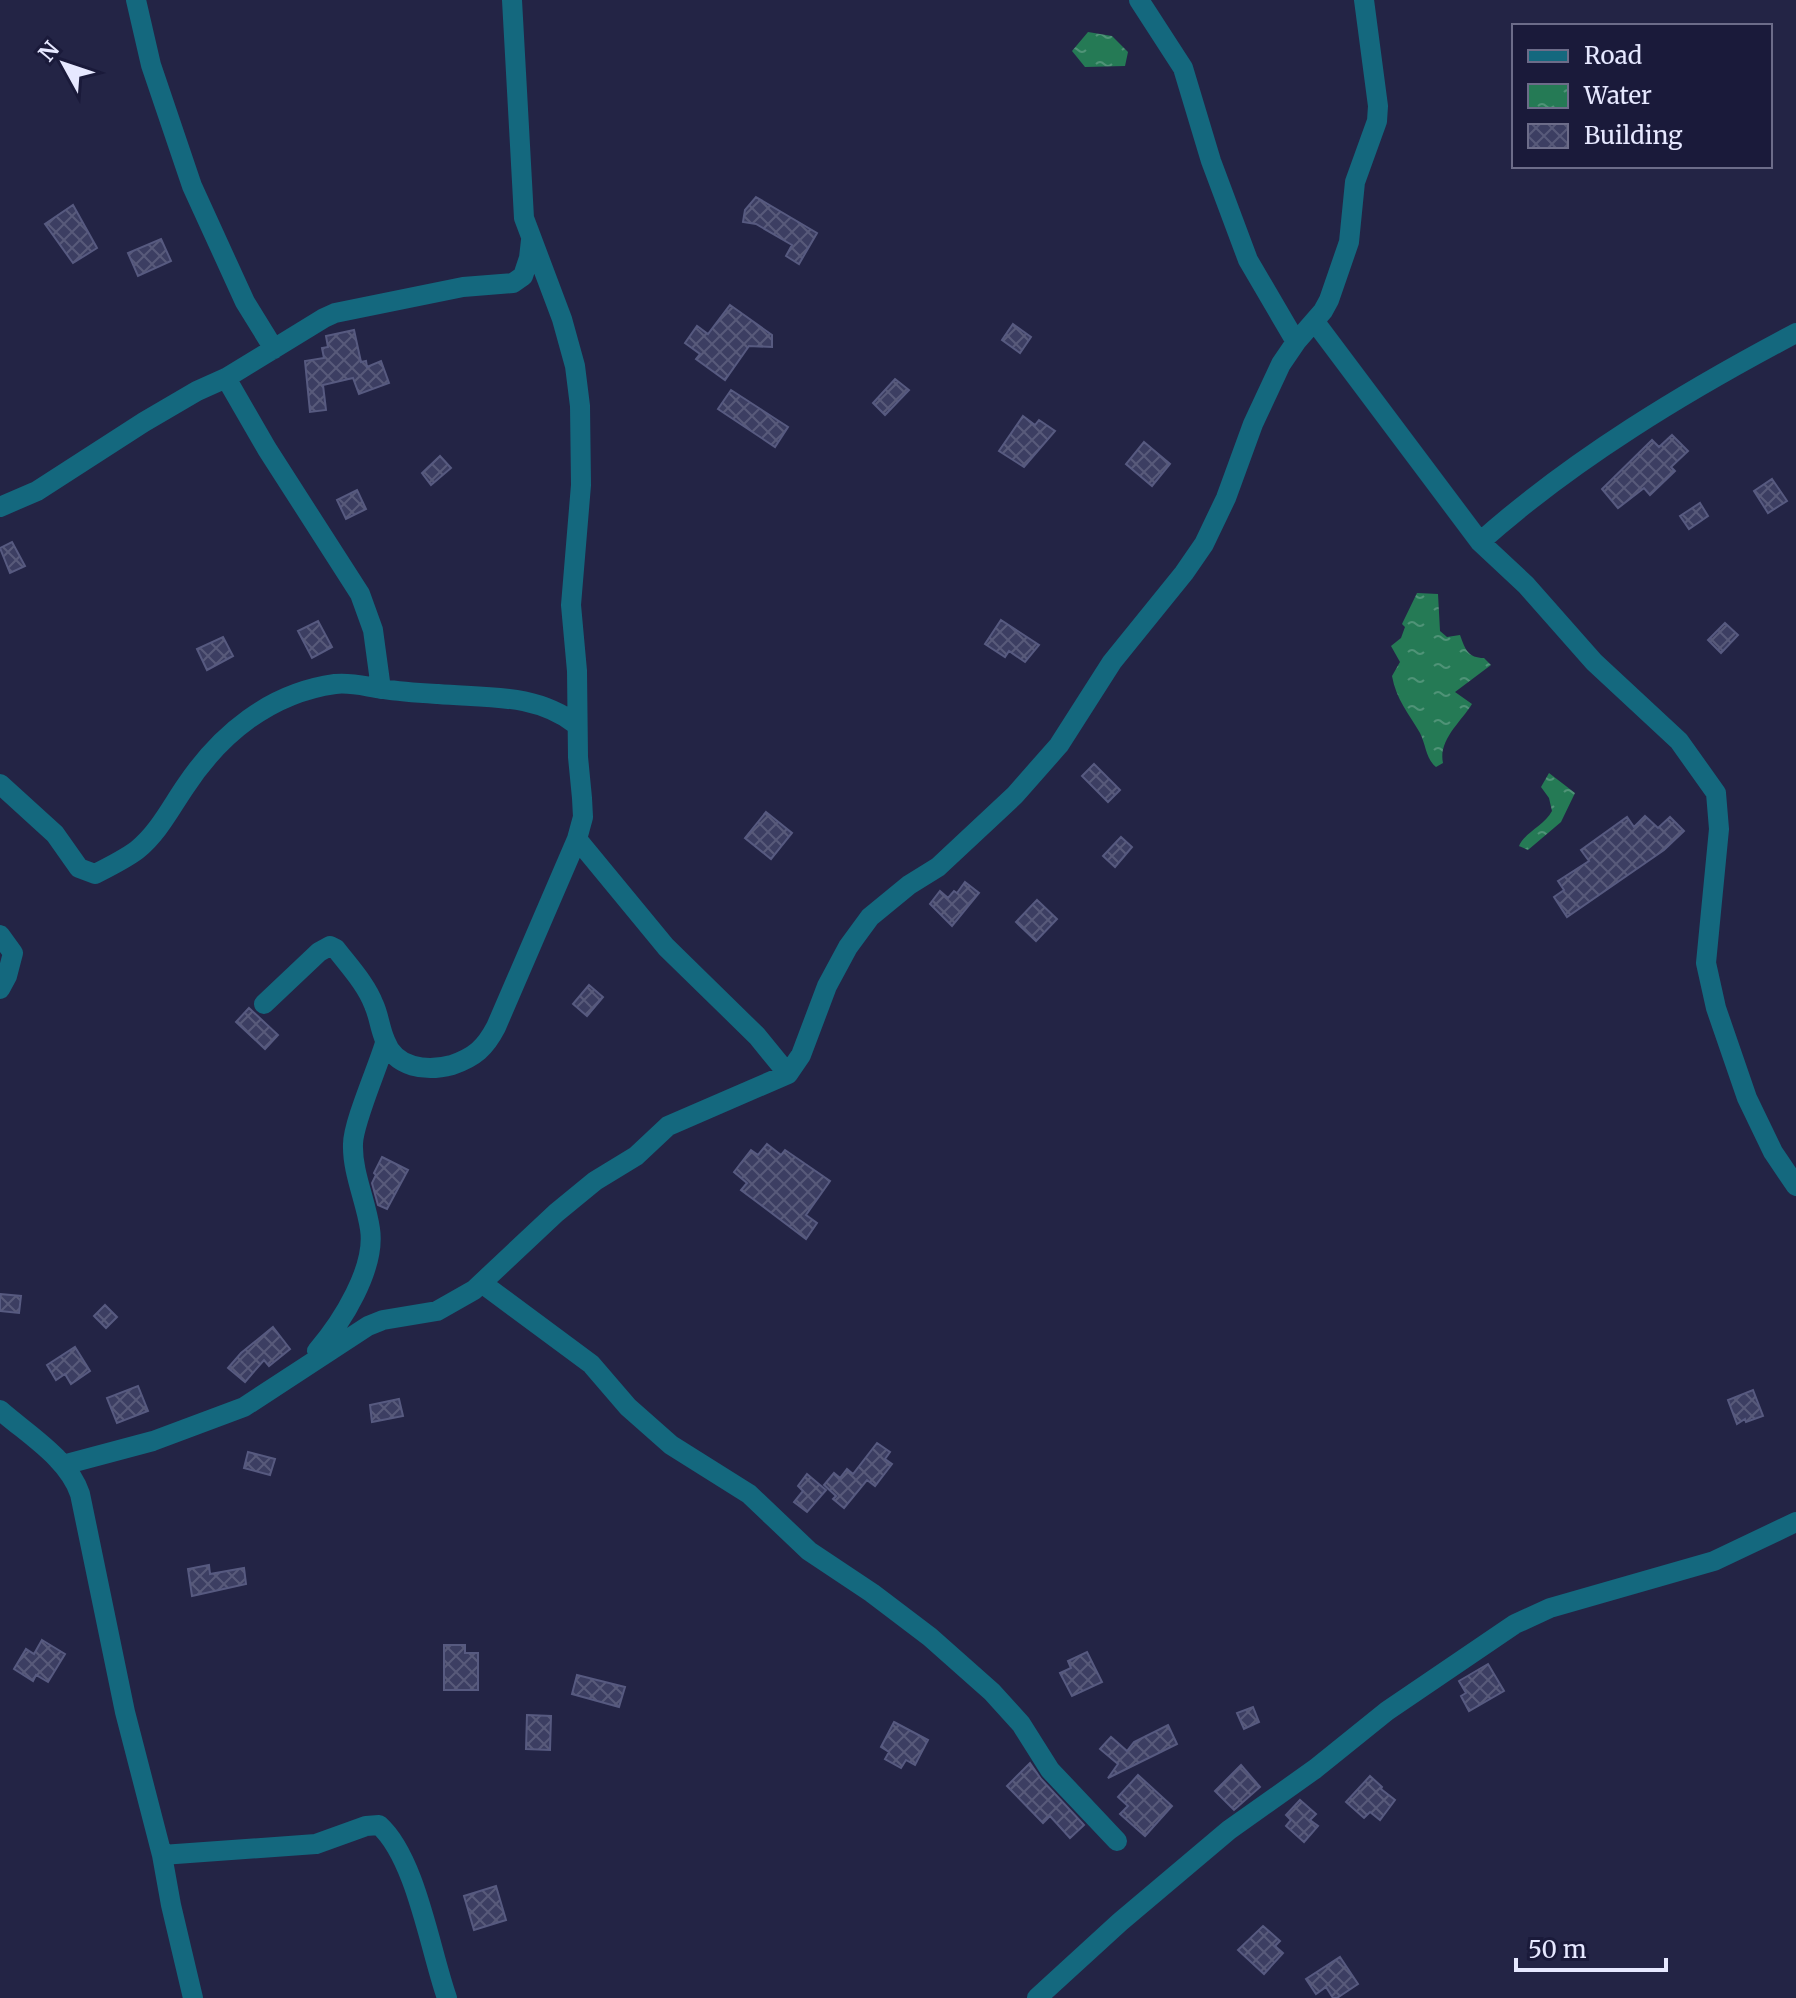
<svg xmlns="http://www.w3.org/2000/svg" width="1796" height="1998" viewBox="0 0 1796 1998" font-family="Merriweather,serif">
<defs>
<pattern id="water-ripples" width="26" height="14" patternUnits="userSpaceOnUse" patternTransform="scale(2)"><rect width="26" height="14" fill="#257a55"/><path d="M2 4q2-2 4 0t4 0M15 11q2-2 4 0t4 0" fill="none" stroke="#4f9377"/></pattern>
<pattern id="building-cross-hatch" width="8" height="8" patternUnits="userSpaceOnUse" patternTransform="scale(2)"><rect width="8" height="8" fill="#3c3e62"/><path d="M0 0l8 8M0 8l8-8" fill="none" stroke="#585a7a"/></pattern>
</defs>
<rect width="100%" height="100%" fill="#232445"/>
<path fill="url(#water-ripples)" d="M1088,32l24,4 16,16 -3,14 -40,1 -13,-16z
M1417,593l21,1 2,37 7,6 13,-2c5,14 8,23 24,23l7,7 -36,27 17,12c-11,18 -34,36 -29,59l-7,4c-10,-8 -10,-22 -16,-34 -11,-19 -24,-34 -28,-57l8,-14 -9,-16 10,-8 4,-11 -3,-3z
M1549,773l26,20 -14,29 -33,28 -9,-4c6,-14 25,-20 33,-35l-3,-13 -8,-11z"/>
<path fill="url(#building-cross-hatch)" stroke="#575a80" stroke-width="2" d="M756,197l61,36 -18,31 -13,-8 6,-11 -36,-21 -13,-2 2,-12z
M73,205l24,43 -24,15 -28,-39z
M161,239l10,22 -33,15 -10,-23z
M730,305l42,30v12l-23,-1 -24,34 -29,-21 4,-5 -15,-11 12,-17 11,8z
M1013,324l18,13 -11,16 -18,-13z
M354,330l7,32 5,-1 1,6 14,-6 8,22 -30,11 -6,-16 -30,7 3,25 -16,2 -5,-51 19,-3 -2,-10 6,-1 -2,-11z
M895,379l14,11 -24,25 -12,-12z
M731,390l57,37 -13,20 -57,-38z
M1023,416l12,9 4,-5 16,11 -31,36 -25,-16z
M1672,435l16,16 -17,16 4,4 -25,24 -6,-7 -26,20 -16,-19 50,-49 7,7z
M1144,442l26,22 -18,22 -26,-22z
M440,456l11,12 -20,17 -9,-12z
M1772,479l15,22 -19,12 -14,-22z
M357,490l9,19 -20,10 -9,-19z
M1700,503l8,13 -19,13 -9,-13z
M12,542l13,24 -15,7 -10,-25z
M1001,620l38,25 -14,17 -16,-11 -4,6 -20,-13z
M318,621l14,26 -20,11 -14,-27z
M1725,623l13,12 -17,18 -13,-13z
M223,637l10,19 -26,14 -10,-21z
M1094,764l26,26 -12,12 -26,-26z
M766,812l26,21 -21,26 -26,-21z
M1645,816l13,12 12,-11 14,14 -20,19 -97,67 -13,-20 10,-7 -6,-9 31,-20 -8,-11 46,-33 7,10z
M1121,837l11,10 -17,20 -12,-11z
M965,882l14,11 -27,33 -22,-22 10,-13 8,7 6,-7 3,2z
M1037,900l20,19 -21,22 -20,-19z
M589,985l14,12 -16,19 -14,-12z
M249,1008l29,27 -13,14 -29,-27z
M767,1144l14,11 4,-5 45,31 -24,34 11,8 -11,16 -65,-49 6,-7 -13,-11 17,-22 7,5z
M382,1157l26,13 -21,39 -9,-4 -6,-22 4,-8 -2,-2z
M0,1294l21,2 -2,17 -19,-2z
M105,1305l12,12 -11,11 -12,-12z
M273,1327l17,22 -21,17 -5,-6 -19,22 -17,-14 13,-15z
M75,1347l15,24 -19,13 -6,-10 -9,6 -9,-15z
M138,1386l10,25 -31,12 -10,-25z
M1753,1390l10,26 -17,6 -1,-3 -8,5 -9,-24z
M399,1399l4,17 -31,6 -2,-17z
M877,1443l13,9 -5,7 7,5 -17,22 -8,-6 -23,28 -11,-9 3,-3 -12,-11 10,-12 6,5 7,-9 6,5z
M248,1452l27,7 -5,16 -26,-7z
M807,1474l19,16 -19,22 -13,-10 9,-11 -5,-5z
M209,1565l1,9 34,-6 2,16 -54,12 -4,-27z
M42,1640l23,14 -17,28 -12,-7 -3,6 -19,-12 12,-20 8,5z
M444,1645h21v8h13v37h-34z
M1087,1652l15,30 -30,14 -12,-23 11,-5 -3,-7z
M1488,1664l16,27 -35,20 -8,-15 5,-3 -7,-12z
M577,1675l48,12 -6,20 -47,-13z
M1253,1707l6,15 -15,7 -7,-16z
M527,1715l24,1 -1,34 -24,-1z
M894,1722l34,18 -13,25 -9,-5 -5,8 -16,-9 4,-7 -8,-5z
M1168,1725l9,19 -69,34 10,-14 -18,-15 11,-12 16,14 7,-9z
M1030,1763l11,16 43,46 -14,13 -20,-22 -7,7 -36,-37z
M1241,1765l19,22 -26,23 -19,-19z
M1138,1775l34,31 -27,30 -25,-22 8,-8 -10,-9z
M1370,1776l12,11 -1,2 14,11 -15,20 -10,-8 -6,6 -18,-16z
M1300,1800l16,14 -6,6 8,6 -14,16 -18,-16 5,-6 -5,-5z
M496,1886l10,34 -32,10 -10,-34z
M1263,1926l17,15 -5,5 8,7 -19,21 -26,-24z
M1340,1957l18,27 -21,14h-4l-7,-11 -10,7 -10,-15z"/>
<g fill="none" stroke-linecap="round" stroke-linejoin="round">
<path stroke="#14687e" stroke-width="20" d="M136,0l15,65 41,121 53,116 29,47
M1139,0l44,68 28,93 37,99 48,82
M1315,322l165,220 46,43 68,77 85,79 37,52 3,36 -13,134 10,45 31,90 26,54 23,34
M226,378l41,71 93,145 13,36 8,59
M0,507l37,-16 107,-69 53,-31 29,-13 98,-60 11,-5 128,-26 50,-4 10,-7 6,-18 2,-18
M1480,542c93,-83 206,-151 316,-209
M0,784l55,50 24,34 16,6c14,-7 30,-15 42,-24 21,-17 33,-41 48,-63 35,-53 85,-94 150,-103 17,-2 32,3 48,5 18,3 37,4 55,5 49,4 98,-1 139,31
M577,839l89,108 91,89 31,38
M0,935l13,18 -6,23 -7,13
M264,1004l55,-52 11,-6 6,3c13,17 30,35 38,56 5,11 6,24 11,35 10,28 41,32 67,25 23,-8 33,-17 44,-38l81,-188 6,-22 -1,-19 -4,-41 -1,-86 -6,-66 10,-120 -1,-79 -5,-40 -13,-47 -38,-101 -12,-218
M483,1284l108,80 37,43 43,38 78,49 60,57 63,42 58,44 62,55 29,32 29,46 67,71
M317,1351c25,-29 59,-83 53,-122 -4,-28 -18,-57 -17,-85 0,-21 25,-77 32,-101
M0,1410c27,24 68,48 80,84l45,218 37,143 9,50 22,93
M63,1465l90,-24 91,-34 124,-81 15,-6 54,-9 37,-21 82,-77 39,-32 41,-25 32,-30 120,-52 13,-19 26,-69 21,-39 22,-30 39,-32 29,-18 77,-72 44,-50 53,-83 72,-89 20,-29 22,-46 27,-74 28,-60 15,-22 27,-31 6,-11 20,-58 6,-60 22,-61 1,-15 -14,-106
M162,1855l154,-11 50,-18 13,-1c37,33 51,125 68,173
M1037,1998l83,-76 109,-92 86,-61 72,-58 128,-87 35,-16 164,-47 82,-39"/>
</g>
<rect x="1512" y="24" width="260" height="144" fill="#1a1a3a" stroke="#6c6c89" stroke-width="2"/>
<rect x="1528" y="50" width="40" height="12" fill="#14687e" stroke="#6c6c89" stroke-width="2"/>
<text x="1584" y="64" font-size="24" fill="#e6e8ff">Road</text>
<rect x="1528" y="84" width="40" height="24" fill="url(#water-ripples)" stroke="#6c6c89" stroke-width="2"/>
<text x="1584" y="104" font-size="24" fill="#e6e8ff">Water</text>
<rect x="1528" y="124" width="40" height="24" fill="url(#building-cross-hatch)" stroke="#6c6c89" stroke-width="2"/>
<text x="1584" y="144" font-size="24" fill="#e6e8ff">Building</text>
<g transform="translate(64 64) rotate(310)" stroke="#1a1a3a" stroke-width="6" paint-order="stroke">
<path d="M0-6L14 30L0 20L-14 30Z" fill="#e6e8ff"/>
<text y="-12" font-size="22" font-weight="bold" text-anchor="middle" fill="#e6e8ff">N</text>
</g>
<path d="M1516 1958v12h150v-12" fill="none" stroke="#e6e8ff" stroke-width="4"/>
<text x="1528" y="1958" font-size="24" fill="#e6e8ff" stroke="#1a1a3a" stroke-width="6" paint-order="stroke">50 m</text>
</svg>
